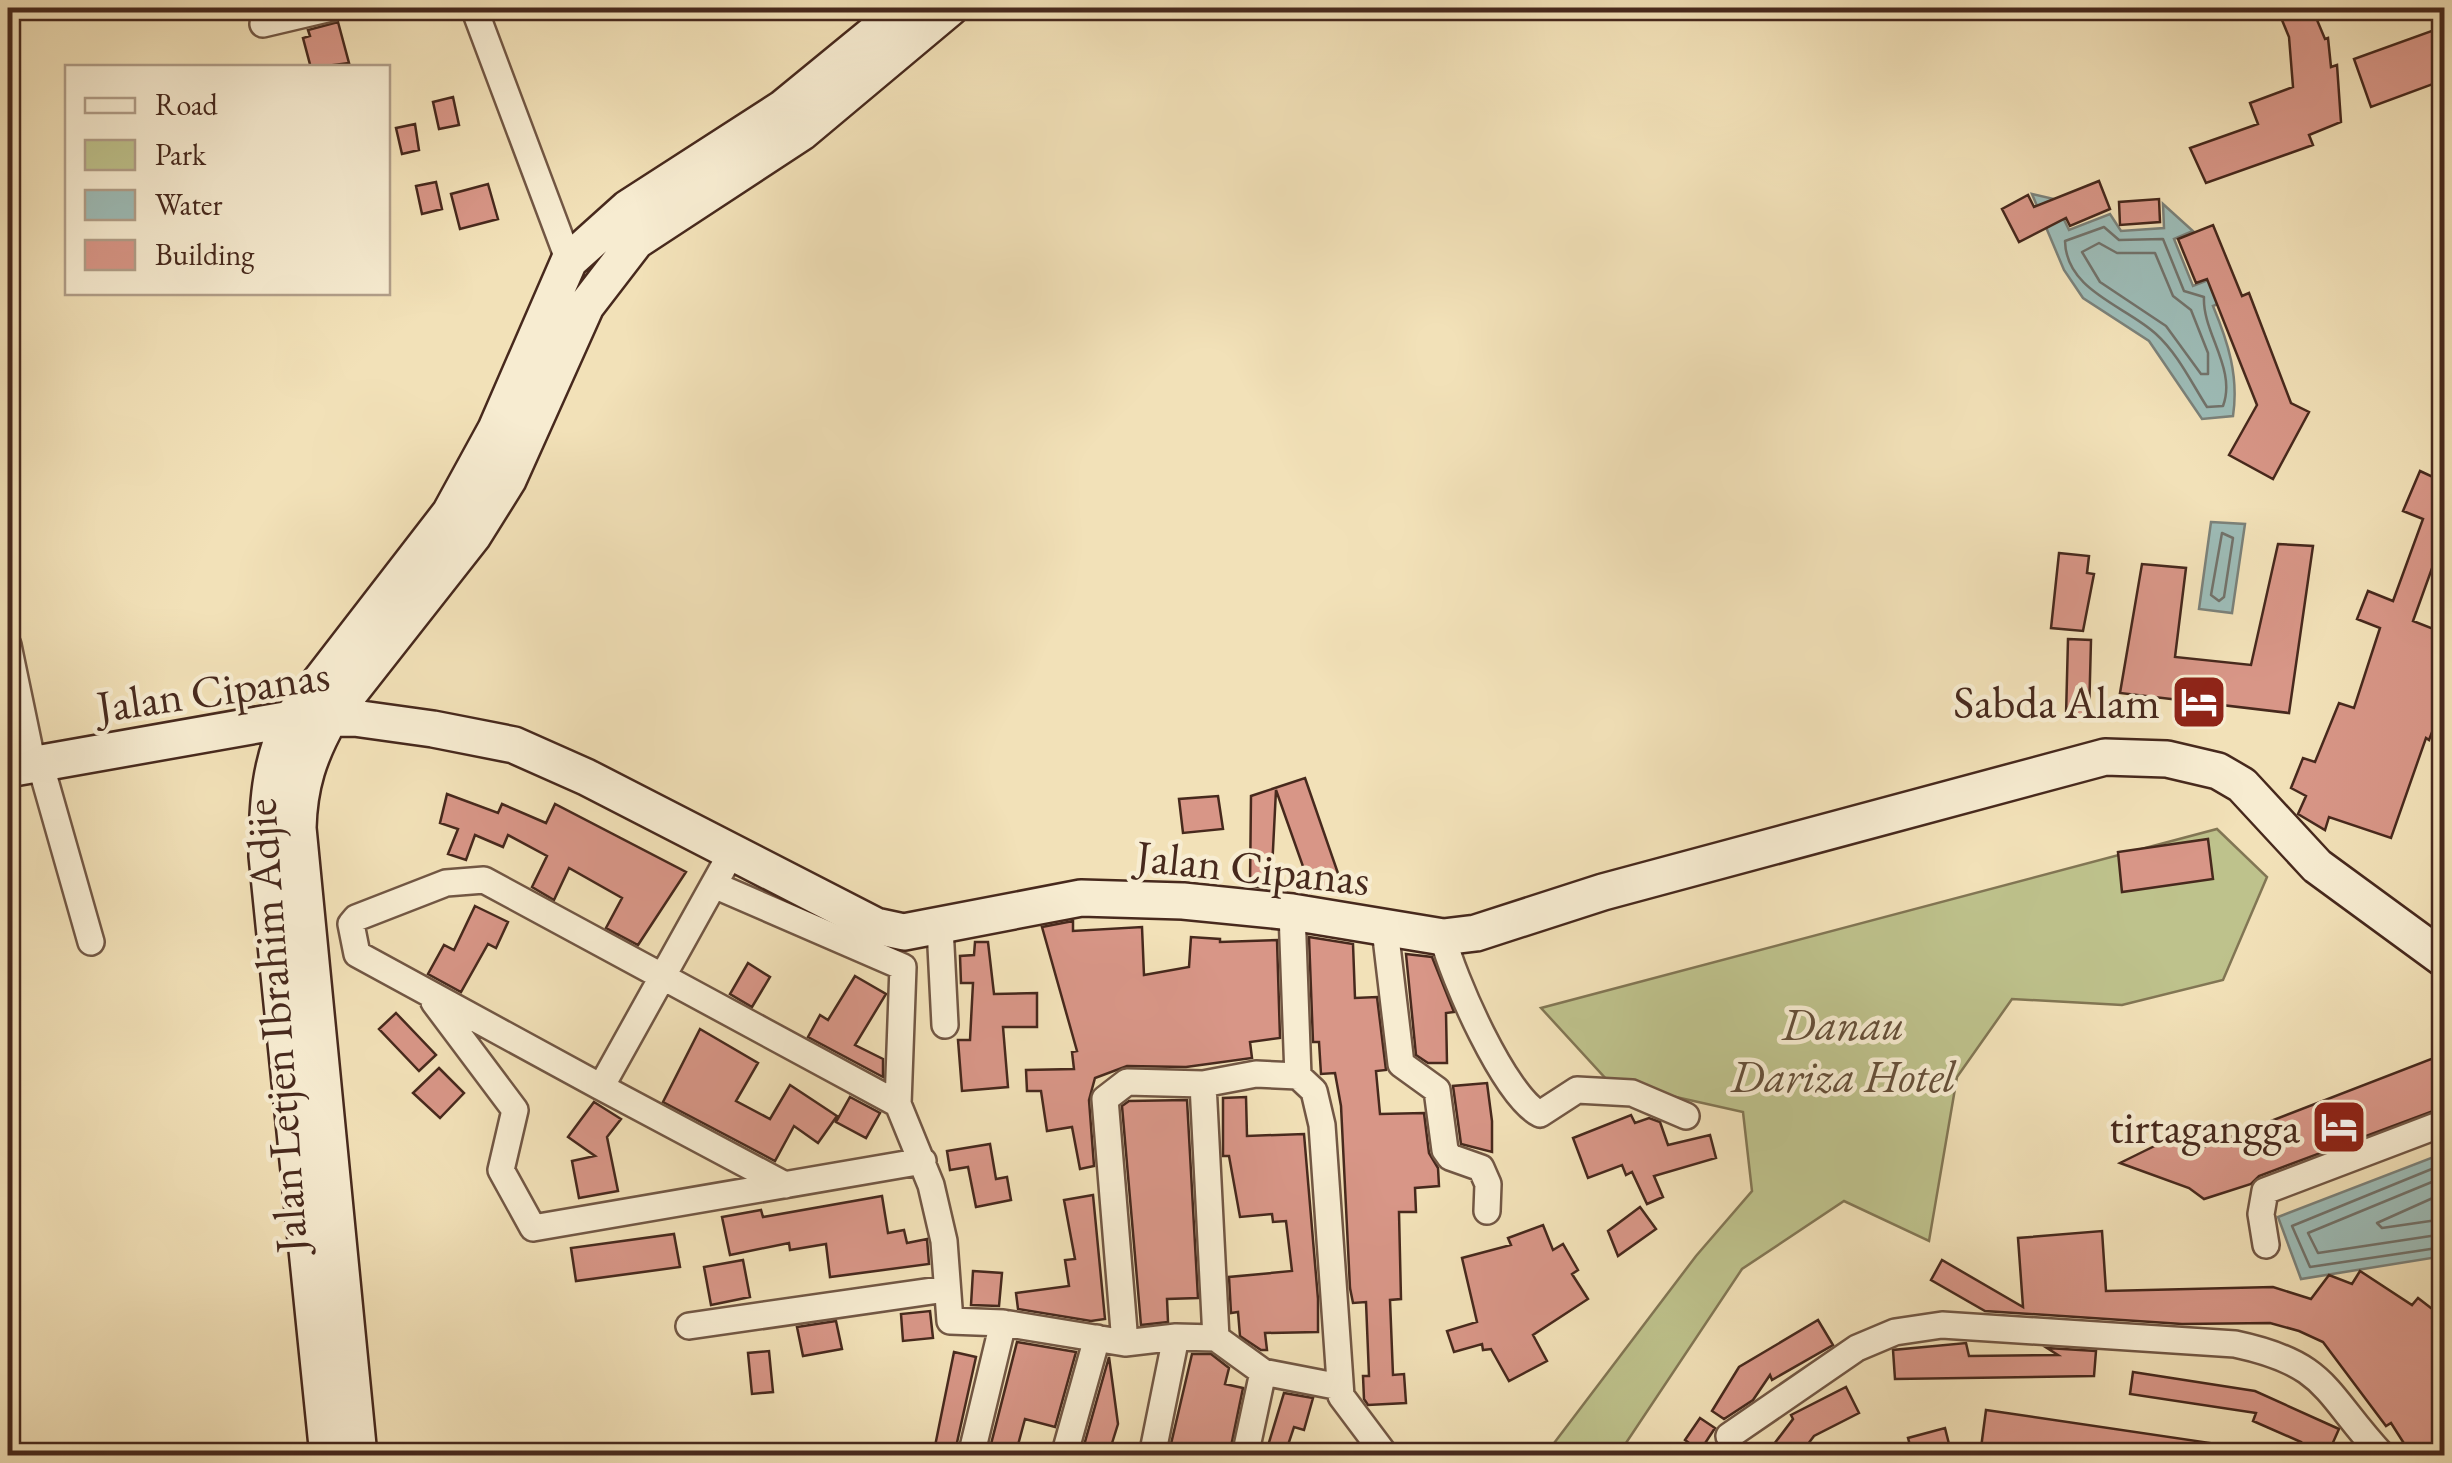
<svg xmlns="http://www.w3.org/2000/svg" width="2452" height="1463" viewBox="0 0 2452 1463" font-family="'EB Garamond',serif">
<rect width="100%" height="100%" fill="#f2e1b8"/>
<filter id="stains"><feTurbulence type="fractalNoise" baseFrequency=".002" numOctaves="4"/><feColorMatrix values="0 0 0 0 .2 0 0 0 0 .09 0 0 0 0 .02 0 0 0 .5 -.17"/></filter>
<radialGradient id="worn" r=".72"><stop offset=".6" stop-color="#630" stop-opacity="0"/><stop offset="1" stop-color="#630" stop-opacity=".3"/></radialGradient>
<path fill="#bec28c" stroke="#827654" stroke-width="2.5" d="M2217,829l50,48 -44,103 -101,25 -110,-6 -55,78 -28,164 -85,-40 -102,68 -124,186h-73l151,-199 56,-65 -9,-79 -134,-30 -68,-74z"/>
<path fill="#9dbcb7" stroke="#7b8179" stroke-width="2.5" d="M2032,194l22,5 15,31 41,-16 11,17 43,-3 -1,-24 30,27 -19,8 19,47 23,-9 9,24 -12,5c15,36 26,70 20,110l-31,3 -53,-78 -66,-43 -19,-28z
M2211,522l34,2 -13,89 -33,-4z
M2444,1153v103l-143,23 -23,-62z"/>
<g fill="none" stroke-linecap="round" stroke-linejoin="round">
<path stroke="#72726a" stroke-width="2.5" d="M2104,227l15,13 44,-1 21,52 20,6c-2,35 33,72 19,109l-16,1c-16,-25 -29,-53 -51,-73 -30,-28 -90,-43 -91,-93z
M2099,243l18,10h38l18,43 18,14 17,43v21h-7l-35,-48 -66,-44 -18,-30z
M2222,533l11,5 -9,59 -5,4 -8,-6z
M2444,1164l-152,62 18,41 134,-20
M2444,1177l-136,56 10,20 126,-19
M2444,1193l-67,30 5,5 62,-9"/>
</g>
<path fill="#d89687" stroke="#47291d" stroke-width="2.5" d="M2277,8h35l13,31 3,-1 3,29 6,-2 4,57 -32,13 4,10 -107,38 -16,-35 68,-24 -8,-21 43,-16 -4,-50z
M338,22l11,41 -38,5 -8,-30 7,-2 -2,-6z
M2437,29l7,21v30l-73,27 -17,-48z
M453,97l6,28 -20,4 -6,-27z
M415,124l4,26 -17,4 -6,-26z
M2099,181l11,28 -40,17 -4,-8 -47,24 -17,-33 26,-14 6,12z
M436,182l6,27 -20,5 -6,-28z
M488,184l10,35 -38,10 -9,-35z
M2159,199l1,23 -40,3 -1,-23z
M2213,225l29,71 7,-3 42,110 18,9 -36,67 -44,-24 28,-50 -50,-126 -11,4 -18,-44z
M2420,471l24,11v53l-31,86 31,12v68l-15,39 -3,-2 -35,100 -62,-21 -4,13 -27,-16 8,-18 -15,-8 12,-30 12,4 24,-59 15,5 26,-80 -23,-9 11,-28 25,10 30,-82 -20,-8z
M2278,544l35,2 -24,167 -169,-20 22,-129 44,4 -11,89 76,8z
M2059,553l30,3 -2,17 7,1 -11,57 -32,-3z
M2068,639l23,1 -2,76h-23z
M1305,778l36,104 -29,10 -36,-102 -5,99 -21,-3 1,-90z
M447,794l51,19 4,-9 44,19 9,-19 131,68 -48,73 -32,-17 16,-30 -53,-30 -15,32 -22,-13 15,-31 -39,-21 -5,12 -28,-12 -9,25 -18,-6 10,-25 -18,-6z
M1218,796l5,33 -40,4 -4,-34z
M2208,839l5,40 -91,13 -4,-40z
M475,906l33,16 -12,26 -8,-4 -27,48 -33,-18 16,-29 10,5z
M1073,921v10l69,-4 2,48 45,-8 2,-30 29,2v3l57,-2 3,98 -30,4 2,16 -66,9 -59,-1 -32,12 -6,22 5,66 -14,3 -8,-42 -25,4 -6,-40h-14l-1,-21 48,-1 -2,-17 5,-1 -35,-124z
M1309,937l44,7 2,54 22,-1 9,73 -10,1 4,43 44,-1 5,40 9,15 1,18 -24,2 1,24h-17l2,87 -11,1 3,75 11,-1 2,29 -38,2 -4,-6 -1,-23h6l-3,-74 -13,1 -3,-15 -9,-182 -6,-33 -14,1 -2,-32h-6z
M975,942h13l6,52 43,-1v34h-34l5,60 -46,4 -4,-51h12l3,-57h-12l-1,-27 14,-1z
M1406,954l26,3 22,55 -8,1 1,50h-19l-12,-8z
M748,963l22,14 -18,30 -22,-13z
M855,976l31,18 -31,51 28,14v18l-75,-40 12,-22 8,5z
M396,1013l40,42 -17,16 -40,-42z
M700,1029l58,34 -22,38 34,18 20,-34 47,31 -19,27 -24,-17 -19,35 -112,-59z
M2444,1054v53l-185,69 -8,8 -47,15 -15,-11 -69,-25 59,-29 12,18z
M439,1068l25,25 -24,25 -27,-25z
M1487,1083l5,38v31l-31,-8 -8,-58z
M850,1097l30,16 -14,25 -30,-16z
M1246,1097l1,39 57,-2 14,165v33l-53,1 2,17h-6l-21,-14 -2,-24 -7,1 -2,-36 63,-6 -6,-50 -13,1 -1,-8 -32,3 -11,-61h-6v-58z
M1187,1100l11,198 -31,1 1,23 -27,3 -19,-219 7,-5z
M594,1102l27,17 -14,18 11,54 -39,7 -7,-37 23,-5 -27,-19z
M1631,1115l4,8 14,-5 11,4 8,23 42,-10 6,23 -62,18 9,21 -16,7 -15,-32 -6,3 -4,-10 -34,13 -15,-40z
M990,1144l6,35 11,-2 4,23 -35,7 -8,-40 -18,3 -3,-19z
M1093,1195l12,124 -14,2 -73,-12 -2,-16 53,-7 -4,-26 10,-1 -11,-59z
M882,1196l6,37 16,-3 3,13 20,-4 2,25 -99,13 -4,-33 -36,6 -1,-7 -59,12 -8,-38 39,-7 2,7z
M1640,1207l16,22 -38,27 -10,-25z
M1543,1225l10,25 10,-6 15,26 -6,4 16,25 -55,36 14,26 -38,20 -18,-32 -8,1 -1,-6 -28,8 -7,-21 30,-9 -15,-64 49,-13 -3,-7z
M2102,1231l4,60 167,-4 38,12 18,-24 23,9 8,-13 52,34 6,-7 22,17 -3,4 7,11v126h-32l-21,-33 -5,3 -63,-84 -24,-11 -29,-8 -88,1 -197,-13 -54,-31 11,-20 81,47 -5,-69z
M674,1234l6,33 -104,14 -5,-33z
M743,1260l7,37 -39,8 -7,-38z
M973,1271l29,2 -3,33 -28,-1z
M930,1311l3,27 -30,3 -2,-27z
M1818,1320l15,25 -61,35 -2,-5 -17,25 -29,19 -12,-8 27,-44z
M836,1321l6,28 -39,7 -6,-29z
M1017,1342l59,10 -21,75 -30,-8 -10,37h-27z
M1966,1343l3,13 89,-1 -11,-7 49,3 -2,25 -199,3 -2,-29z
M769,1351l4,41 -21,2 -4,-41z
M954,1352l22,5 -22,99h-21z
M1192,1354h19l18,14 -4,16 18,4 -14,68h-24l2,-6 -36,-6z
M1109,1357l9,67 -10,32h-27z
M2133,1372l122,19 84,38 -12,27h-31l5,-14 -48,-21 3,-8 -126,-19z
M1846,1387l13,26 -45,23 -15,20h-34l28,-37 -2,-4z
M1284,1393l29,5 -9,32 -10,-3 -9,27 -18,-5z
M1986,1410l224,33v13h-163l-66,-8z
M1700,1418l15,10 -15,23 -15,-11z
M1945,1428l7,28h-39l-5,-18z"/>
<g fill="none" stroke-linecap="round" stroke-linejoin="round">
<g stroke="#725744" stroke-width="30">
<path id="street" d="M474,8l95,253
M263,24l68,-16
M8,645l25,120
M40,763l51,179
M733,850l-132,237 -244,-133 -6,-30 5,-6 90,-35 38,-3 414,224
M714,885l189,82 -5,137 33,81 13,56 6,80 53,2 122,20 51,-6
M1292,912l6,164 16,15 8,34 19,271 45,60
M940,927l5,98
M1385,929l16,135 36,26 8,60 5,7 31,11 7,16 -1,27
M1443,937c9,39 62,160 97,177l37,-24 55,3 54,23
M434,1002l81,108 -14,60 32,58 390,-67
M601,1087l184,98
M2266,1245l-5,-31 4,-23 179,-68
M689,1326l257,-37
M1216,1338l-13,-254 53,-10 42,2
M1216,1338l47,34 -18,84
M1125,1343l-20,-244 22,-17 76,2
M1263,1372l77,15
M1729,1436l128,-88 38,-16 47,-7 293,19c94,20 89,49 148,112
M971,1456l32,-133
M1064,1456l33,-118
M1152,1456l24,-119 40,1"/>
</g>
<g stroke="#47291d" stroke-width="40">
<path id="secondary" d="M8,769l283,-50 63,-1 79,11 81,16 72,32 290,149 28,6 177,-34 102,3 109,11 151,25 33,-4 127,-41 502,-135 62,2 51,12 24,14 75,81 127,93
M328,1456l-61,-600c0,-48 2,-93 24,-137l159,-206 46,-84 73,-168 59,-53 155,-100 122,-100
M359,1456l-61,-628c1,-42 11,-73 32,-110l143,-182 35,-56 78,-174 50,-65 166,-109 148,-124"/>
</g>
<use href="#street" stroke="#f7ecd1" stroke-width="25"/>
<use href="#secondary" stroke="#f7ecd1" stroke-width="35"/>
</g>
<defs>
<g id="hotel-square" transform="scale(2.875)"><rect x="-9" y="-9" width="18" height="18" rx="4" fill="#8f2418" stroke="#f7ecd1"/><path d="M-6-4.5h1.5V1H6V5H4.5V3h-9V5H-6ZM-4 0a1.8 1.8 0 1 1 3.6 0ZM.5 0V-2.5h3Q6-2.5 6 0Z" fill="#fff"/></g>
</defs>
<g fill-rule="evenodd">
<use href="#hotel-square" x="2199" y="702"/>
<use href="#hotel-square" x="2339" y="1127"/>
</g>
<g text-anchor="middle" stroke-width="9" stroke-linejoin="round" paint-order="stroke">
<g font-size="45" fill="#47291d" stroke="#f7ecd1">
<text transform="translate(213 690) rotate(-8)" y="16">Jalan Cipanas</text>
<text transform="translate(1253 867) rotate(6)" y="16">Jalan Cipanas</text>
<text transform="translate(275 1026) rotate(-94)" y="16">Jalan Letjen Ibrahim Adjie</text>
</g>
<g font-size="45" fill="#47291d" stroke="#f7ecd1" text-anchor="end">
<text x="2160" y="718">Sabda Alam</text>
<text x="2300" y="1143">tirtagangga</text>
</g>
<g font-size="45" font-style="italic" fill="#654f39" stroke="#f7ecd1">
<text x="1843" y="1040">Danau<tspan x="1843" dy="52">Dariza Hotel</tspan></text>
</g>
</g>
<rect width="2452" height="1463" fill="none" stroke="#f2e1b8" stroke-width="40"/>
<rect x="10" y="10" width="2432" height="1443" fill="none" stroke="#47291d" stroke-width="5"/>
<rect x="20" y="20" width="2412" height="1423" fill="none" stroke="#47291d" stroke-width="2.5"/>
<rect x="65" y="65" width="325" height="230" fill="#f7ecd1" stroke="#b19e89" stroke-width="2.5"/>
<rect x="85" y="98" width="50" height="15" fill="#f7ecd1" stroke="#b19e89" stroke-width="2.5"/>
<text x="155" y="115" font-size="30" fill="#47291d">Road</text>
<rect x="85" y="140" width="50" height="30" fill="#bec28c" stroke="#b19e89" stroke-width="2.5"/>
<text x="155" y="165" font-size="30" fill="#47291d">Park</text>
<rect x="85" y="190" width="50" height="30" fill="#9dbcb7" stroke="#b19e89" stroke-width="2.5"/>
<text x="155" y="215" font-size="30" fill="#47291d">Water</text>
<rect x="85" y="240" width="50" height="30" fill="#d89687" stroke="#b19e89" stroke-width="2.5"/>
<text x="155" y="265" font-size="30" fill="#47291d">Building</text>
<rect width="100%" height="100%" filter="url(#stains)"/>
<rect width="100%" height="100%" fill="url(#worn)"/>
</svg>
